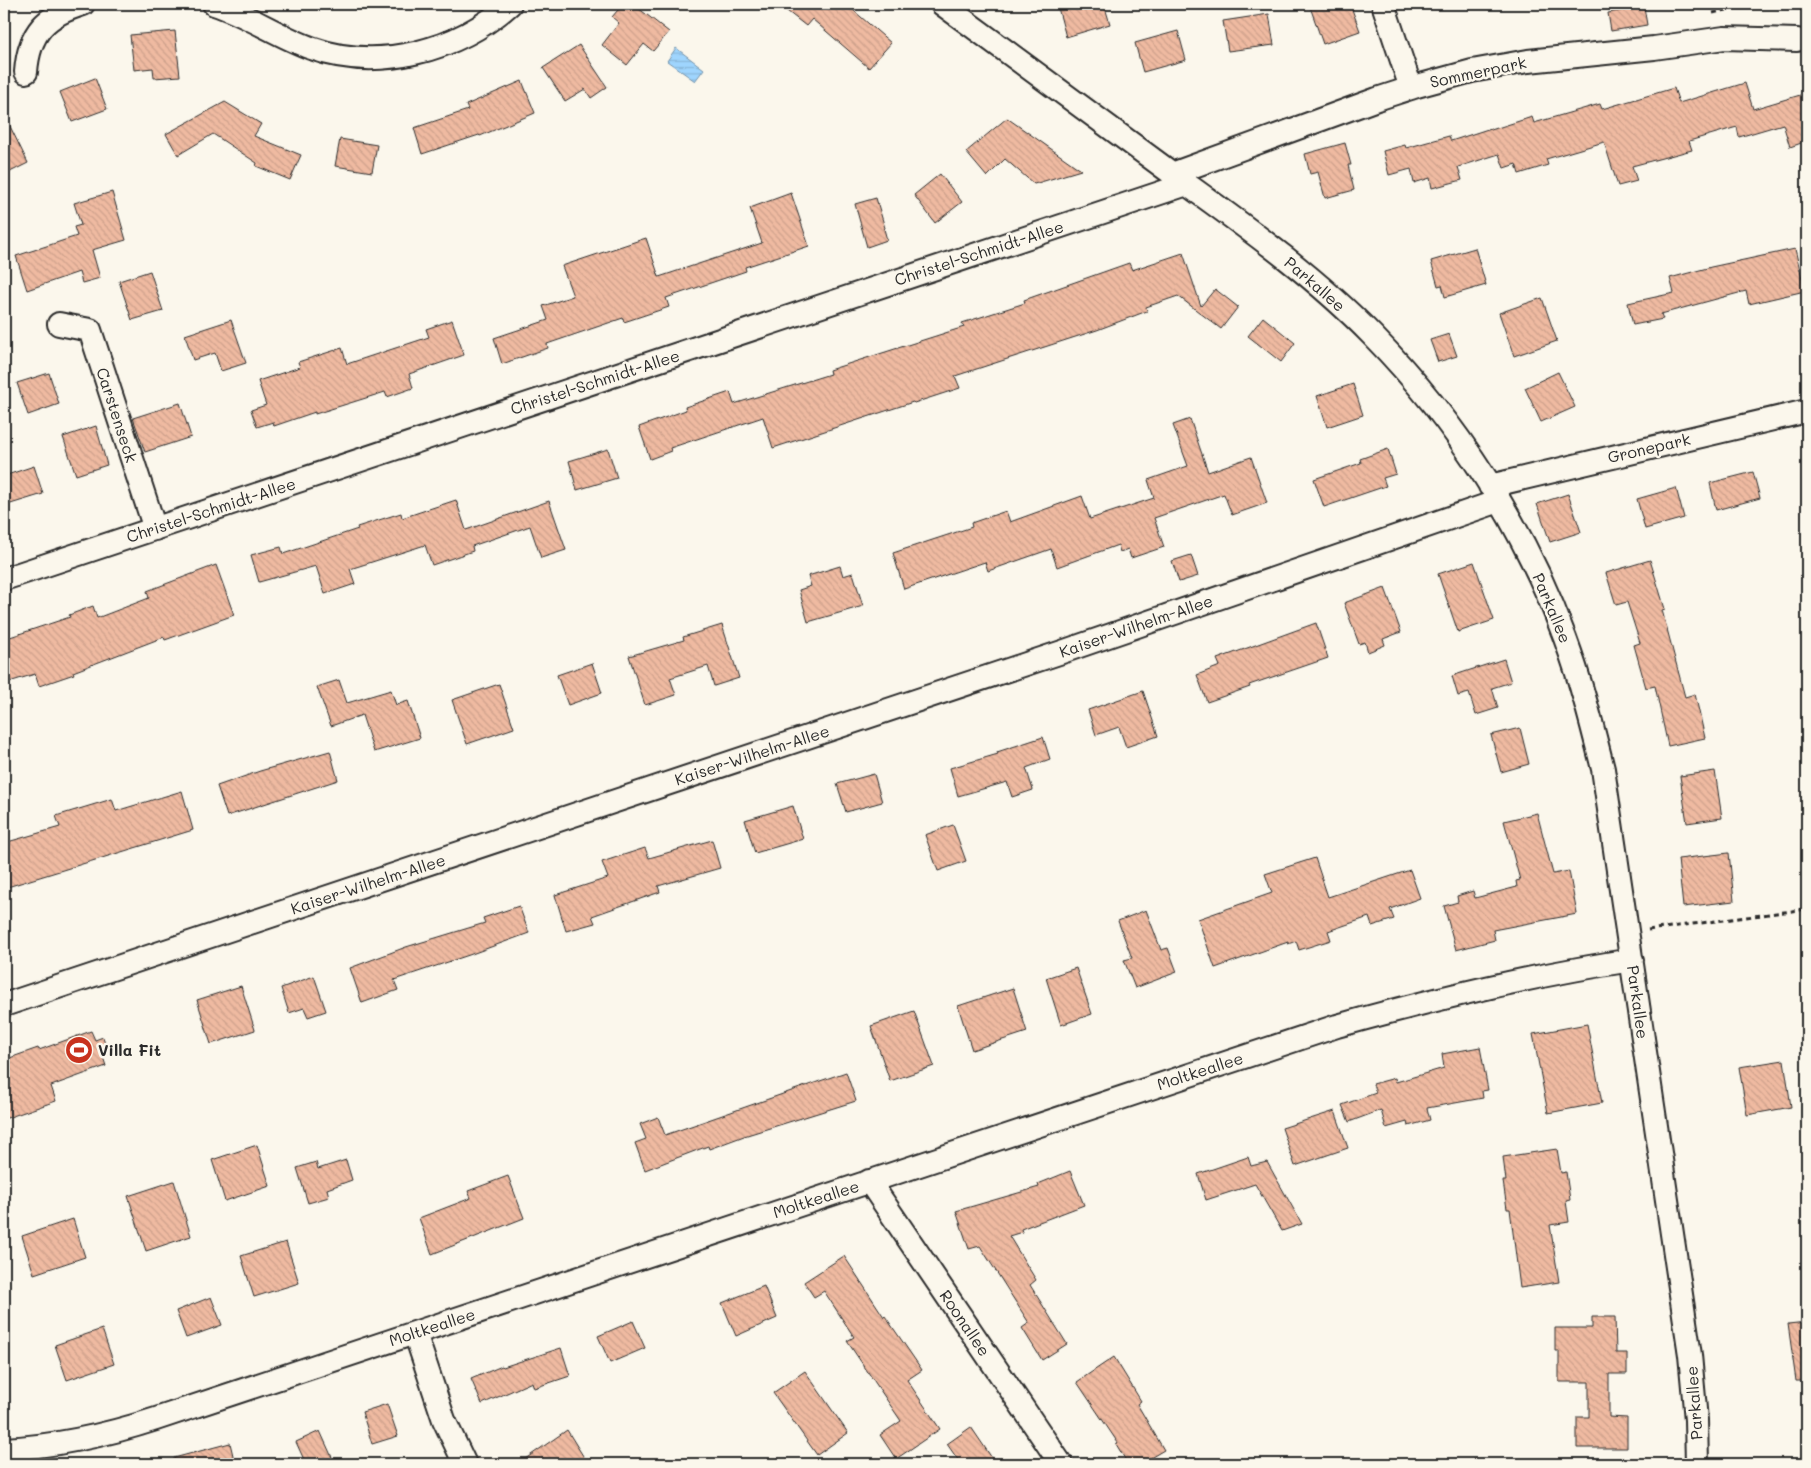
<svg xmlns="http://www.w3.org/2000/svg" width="1811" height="1468" viewBox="0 0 1811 1468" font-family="Mali,sans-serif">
<defs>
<pattern id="water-rules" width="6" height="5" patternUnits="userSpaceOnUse" patternTransform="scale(1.25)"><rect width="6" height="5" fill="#9fd5fe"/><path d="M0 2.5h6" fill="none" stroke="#89b7da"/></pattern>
<pattern id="building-back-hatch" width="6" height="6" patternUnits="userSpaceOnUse" patternTransform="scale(1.25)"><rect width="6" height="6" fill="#efbaa1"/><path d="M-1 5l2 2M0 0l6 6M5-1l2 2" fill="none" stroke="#cda08b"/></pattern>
</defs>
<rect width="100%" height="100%" fill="#fbf7ec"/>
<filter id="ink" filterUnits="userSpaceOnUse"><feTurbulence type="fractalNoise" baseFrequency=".02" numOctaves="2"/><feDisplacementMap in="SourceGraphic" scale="10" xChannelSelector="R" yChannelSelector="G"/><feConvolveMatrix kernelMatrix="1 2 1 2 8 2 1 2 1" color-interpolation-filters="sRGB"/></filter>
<g filter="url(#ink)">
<path fill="url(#water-rules)" stroke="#7191aa" d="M676,48l28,21 -9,12 -28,-20z"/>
<path fill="url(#building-back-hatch)" stroke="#2b2b2b" d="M623,4h10l36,28 -16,19 -9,-7 -17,21 -25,-20 17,-22 -7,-6z
M778,4h68l45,39 -22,25 -57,-49 -6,7z
M1057,4h47l6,20 -44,13z
M1309,4h41l10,27 -37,13z
M1644,7l3,18 -36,6 -3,-18z
M1269,14l5,31 -46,6 -5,-30z
M175,31l5,45 -26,2 -1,-10 -19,2 -4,-35z
M1178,31l8,29 -43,12 -8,-29z
M579,45l28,42 -16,11 -6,-9 -20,12 -22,-33z
M95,78l12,31 -35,13 -12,-30z
M522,81l13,32 -55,23 -1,-1 -57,19 -8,-26 54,-18 -2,-5z
M1745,83l8,26 54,-16v48l-17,6 -7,-23 -44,13 -2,-10 -48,14 3,9 -60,16 5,15 -19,5 -14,-44 -58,17 2,6 -29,9 -3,-10 -12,4 -5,-14 -41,13 4,13 -30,8 -2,-10 -16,5 -3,-14 -22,6 -6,-24 22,-6 1,3 43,-12 2,5 40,-13v2l41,-13 2,6 66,-19 2,5 72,-21 5,15z
M225,102l36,22 -7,12 47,19 -11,25 -34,-14 1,-3 -44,-29 -35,21 -12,-21z
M4,114l24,49 -24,12z
M1007,118l74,52 -47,14 -29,-25 -18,18 -21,-25z
M340,139l37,6 -5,27 -37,-6z
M1345,143l6,22h-3l6,25 -29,8 -7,-26 -8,2 -5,-20z
M940,174l22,28 -27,21 -21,-28z
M112,192l14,48 -34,10 8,28 -18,5 -3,-11 -52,18 -11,-34 61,-20 -3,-9 7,-2 -7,-22z
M791,193l18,53 -64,21 1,4 -80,27 3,9 -45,15 -1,-4 -76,26 1,4 -46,16 -8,-26 54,-18 -5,-14 30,-10 -11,-30 84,-28 13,39 103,-34 -12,-35z
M876,198l9,30 -1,1 3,11 -20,7 -12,-43z
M1475,248l11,37 -41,12 -3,-12 -4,1 -7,-25z
M1795,249l10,42 -56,13 -3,-13 -85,23 2,5 -30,6 -5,-22 46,-10 -4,-15 41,-11z
M1183,253l18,53 14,-17 23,18 -17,22 -43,-33 -32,11 1,4 -50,19 -142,46 5,12 -46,15 -1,-1 -140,46 -10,-31 -93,31 1,3 -21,8 -11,-32 47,-17 -1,-3 45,-15 4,12 96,-30 -1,-4 135,-43 -2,-4 63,-20 -1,-3 105,-37 3,7z
M150,271l13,40 -31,9 -13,-39z
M1542,298l15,43 -43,15 -15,-43z
M1263,317l32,26 -14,19 -33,-26z
M231,320l15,43 -25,8 -6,-18 -22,7 -8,-25z
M452,320l12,35 -55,19 4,14 -26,9 -2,-5 -70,22v-2l-41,14 -1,-4 -16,5 -6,-17 15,-5 -8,-24 42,-14 -2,-5 44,-14 5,16 82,-27 -3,-8z
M1449,334l8,22 -19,6 -8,-22z
M1558,372l17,35 -34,15 -16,-34z
M49,373l10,31 -31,11 -11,-32z
M1353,384l10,31 -36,12 -10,-31z
M180,403l11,34 -46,15 -12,-34z
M1190,419l18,53 43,-15 16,46 -35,12 -8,-21 -70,24 10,29 -33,11 -3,-9 -8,3 -2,-7 -61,22 -6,-18 -63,22 -3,-9 -81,27 -11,-36 79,-26 -1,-4 35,-12 4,11 72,-26 8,23 64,-21 -6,-18 40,-14 -15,-41z
M96,426l11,39 -31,10 -13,-38z
M608,449l9,29 -40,12 -8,-29z
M1388,449l8,25 -13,4 3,8 -62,21 -10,-28 47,-16 -1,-4z
M34,466l9,28 -39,12v-30z
M1753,472l7,26 -44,12 -6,-27z
M1676,488l8,30 -39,11 -8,-30z
M1568,494l13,38 -31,10 -13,-38z
M456,500l10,30 83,-29 17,49 -25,8 -11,-32 -58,20 1,5 -41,14 -7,-20 -75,24 5,15 -30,10 -9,-28 -57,16 -8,-27 30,-8 2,7 75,-25 -1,-2 44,-14 1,5z
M1191,555l7,21 -19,6 -7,-21z
M1650,560l15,49 -3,1 23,87 10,-3 10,44 -37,8 -13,-60 -9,2 -12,-43 6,-2 -13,-41 -11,3 -10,-32z
M1474,562l20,58 -36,12 -20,-58z
M216,565l18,50 -69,25 -1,-3 -91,35 1,2 -35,12 -4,-12 -26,8 -5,-17v-26l66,-22 -1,-2 24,-9 4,12 52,-20 -2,-7z
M840,566l3,10 10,-3 10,33 -55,16 -9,-32 12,-4 -3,-10z
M1385,588l16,44 -18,7 2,6 -17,7 -3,-10 -6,2 -15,-41z
M1316,623l12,35 -79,27 1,2 -43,15 -10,-27 23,-9 -3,-7z
M722,625l17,53 -25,8 -6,-20 -38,12 6,17 -31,10 -16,-49 55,-16 -1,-3z
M1504,659l7,23 -19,6 6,20 -22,7 -7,-22 -11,3 -6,-20z
M592,663l10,30 -34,12 -11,-30z
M339,680l8,23 44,-13 5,15 12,-4 12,37 -46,14 -12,-37 -31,11 -14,-39z
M499,684l15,44 -47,16 -15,-44z
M1143,691l15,45 -32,11 -7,-20 -23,8 -8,-25z
M1520,728l9,36 -28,8 -10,-37z
M1043,737l7,22 -24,9 7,22 -21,7 -5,-15 -49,14 -8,-28 48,-14 -1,-2z
M330,751l8,29 -111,36 -10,-30 43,-15z
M1715,771l7,47 -35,5 -7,-47z
M874,774l8,28 -36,10 -9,-28z
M182,791l11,39 -189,58v-45l56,-16 -4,-11 56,-17 4,12z
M793,806l10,33 -48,14 -10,-33z
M1537,813l16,61 16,-3 8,43 -84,16 2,10 -39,10 -12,-44 14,-4 -1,-6 16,-5 2,7 42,-11 -1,-6 4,-1 -16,-59z
M953,825l13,36 -28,10 -13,-36z
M712,840l8,28 -62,18 2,6 -68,24 3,7 -29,8 -11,-36 53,-17 -6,-16 43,-14 4,10z
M1729,853l5,48 -51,6 -5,-48z
M1315,858l13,39 82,-27 10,28 -30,11 4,10 -22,7 -3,-9 -41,14 3,9 -32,10 -3,-9 -8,3v-2l-73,26 -17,-49 74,-26 -7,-19z
M519,906l10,27 -60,22 -75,25 4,10 -36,13 -12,-35 56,-21 79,-24 -2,-5z
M1146,910l15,40 7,-2 9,24 -42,16 -11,-28 8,-2 -14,-37z
M1076,968l16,46 -31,11 -15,-47z
M314,976l12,35 -18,6 -4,-9 -15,5 -8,-25z
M241,986l14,44 -44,14 -14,-44z
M1013,988l14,44 -55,18 -14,-44z
M914,1011l20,55 -44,15 -19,-55z
M1587,1024l15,79 -54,10 -15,-79z
M91,1031l4,9 8,-3 6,17 -6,3 3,9 -55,20 5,15 -52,18v-59l34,-12 1,2z
M1480,1047l8,43 -6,1 1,7 -56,10 3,12 -22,6 -1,-4 -21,6 -5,-18 -32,12 -7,-17 34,-12 -3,-9 22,-6 1,4 48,-14 -2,-14z
M1784,1060l7,47 -44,8 -8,-48z
M846,1072l10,29 -112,35 -35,13 -1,-3 -63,24 -10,-27 11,-4 -6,-15 18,-7 7,18z
M1335,1111l13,37 -53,18 -13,-38z
M257,1145l13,41 -45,15 -13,-41z
M1557,1149l4,24 5,-1 4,28 -4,1 3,21 -19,3 9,57 -39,6 -10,-79h-3l-4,-28h3l-3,-24z
M1248,1157l3,9 16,-4 35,62 -20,7 -27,-47 -49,16 -8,-26z
M346,1160l6,20 -25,9 2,8 -21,6 -11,-35 19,-6 2,7z
M1070,1171l14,34 -63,24 1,3 -13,4 27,44 -6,5 37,59 -25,16 -20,-32 7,-5 -49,-77 -11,3 -13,-38 83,-24 -1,-3z
M508,1176l16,42 -92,36 -13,-36 52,-20 -3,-7z
M174,1181l17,55 -45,15 -18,-55z
M73,1219l12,38 -51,17 -12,-38z
M286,1242l13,41 -45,14 -13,-41z
M844,1256l40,61 1,-1 37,54 -15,10 33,49 -44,30 -16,-24 21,-14 -54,-80 7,-4 -30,-46 -10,6 -10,-15z
M764,1286l13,32 -41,18 -14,-33z
M211,1297l11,28 -36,13 -10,-27z
M1592,1317h23l1,36h11v21h-18v43l18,1v30h-50v-31h12v-35h-30v-31h-4v-23h37z
M633,1321l12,27 -35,15 -12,-27z
M1807,1322v59h-11l-8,-57z
M102,1329l12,35 -47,16 -12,-35z
M561,1348l9,28 -36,12 -2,-6 -50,22 -11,-25 31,-13 1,1z
M1114,1357l27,44 -4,3 27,46 -24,14h-12l-12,-20 2,-1 -41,-61z
M805,1371l43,62 -31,22 -44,-62z
M387,1404l11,32 -26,8 -10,-32z
M971,1427l25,37h-35l-14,-20z
M567,1430l21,34h-70z
M320,1431l15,33h-29l-10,-22z
M230,1443l5,21h-61v-6z"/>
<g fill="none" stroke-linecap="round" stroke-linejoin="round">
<g stroke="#2b2b2b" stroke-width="26">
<path id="minor" d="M214,4c34,11 64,32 97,44 67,24 147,3 199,-44
M942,4c76,56 152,112 228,168 70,51 142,101 203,164 84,86 151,190 192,302 16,43 27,87 38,131l87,586 6,65 1,44
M1383,4l28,84
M26,72c3,-40 20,-57 57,-68
M1172,174l205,-75 40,-13 55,-15 56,-10 126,-13 70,-10 73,2
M59,324l31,6 65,199
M1490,486l317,-75
M4,579l1183,-395
M4,1005l1058,-353 437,-151
M869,1181l192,283
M415,1333l29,87 21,44
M4,1449c52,-3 103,-14 152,-30l1181,-393c97,-27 195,-51 295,-66"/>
</g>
<path stroke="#2b2b2b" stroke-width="3" stroke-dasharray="5 4" stroke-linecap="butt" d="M1713,13l40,-9
M1648,930l159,-21"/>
<use href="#minor" stroke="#fbf7ec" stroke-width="22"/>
</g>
</g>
<defs>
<g id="stadium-disc" transform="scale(1.4375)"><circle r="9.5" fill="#c8321e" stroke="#fbf7ec"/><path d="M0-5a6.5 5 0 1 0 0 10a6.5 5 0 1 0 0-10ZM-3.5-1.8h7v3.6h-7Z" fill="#fff"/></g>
</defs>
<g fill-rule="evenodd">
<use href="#stadium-disc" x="79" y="1050"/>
</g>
<g text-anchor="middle" stroke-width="5" stroke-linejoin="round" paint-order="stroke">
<g font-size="16" fill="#2b2b2b" stroke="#fbf7ec">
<text transform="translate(1478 72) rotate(-12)" y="6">Sommerpark</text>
<text transform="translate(979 253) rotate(-18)" y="6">Christel-Schmidt-Allee</text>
<text transform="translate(1315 284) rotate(41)" y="6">Parkallee</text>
<text transform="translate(595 382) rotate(-18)" y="6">Christel-Schmidt-Allee</text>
<text transform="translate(117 415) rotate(72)" y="6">Carstenseck</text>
<text transform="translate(1649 448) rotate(-13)" y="6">Gronepark</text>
<text transform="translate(211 510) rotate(-18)" y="6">Christel-Schmidt-Allee</text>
<text transform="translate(1552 608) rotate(67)" y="6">Parkallee</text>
<text transform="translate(1136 626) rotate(-19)" y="6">Kaiser-Wilhelm-Allee</text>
<text transform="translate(752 755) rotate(-18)" y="6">Kaiser-Wilhelm-Allee</text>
<text transform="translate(368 884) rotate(-18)" y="6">Kaiser-Wilhelm-Allee</text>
<text transform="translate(1638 1002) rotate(82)" y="6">Parkallee</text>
<text transform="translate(1200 1071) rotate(-18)" y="6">Moltkeallee</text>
<text transform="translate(816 1199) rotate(-18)" y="6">Moltkeallee</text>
<text transform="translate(965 1323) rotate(56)" y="6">Roonallee</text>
<text transform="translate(432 1327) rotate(-18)" y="6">Moltkeallee</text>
<text transform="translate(1694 1403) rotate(-94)" y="6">Parkallee</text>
</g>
<g font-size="16" font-weight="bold" fill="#2b2b2b" stroke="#fbf7ec" text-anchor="start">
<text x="98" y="1056">Villa Fit</text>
</g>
</g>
<rect width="1811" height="1468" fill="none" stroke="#fbf7ec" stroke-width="20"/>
<rect x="10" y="10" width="1791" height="1448" fill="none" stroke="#2b2b2b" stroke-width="2" filter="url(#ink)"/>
</svg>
